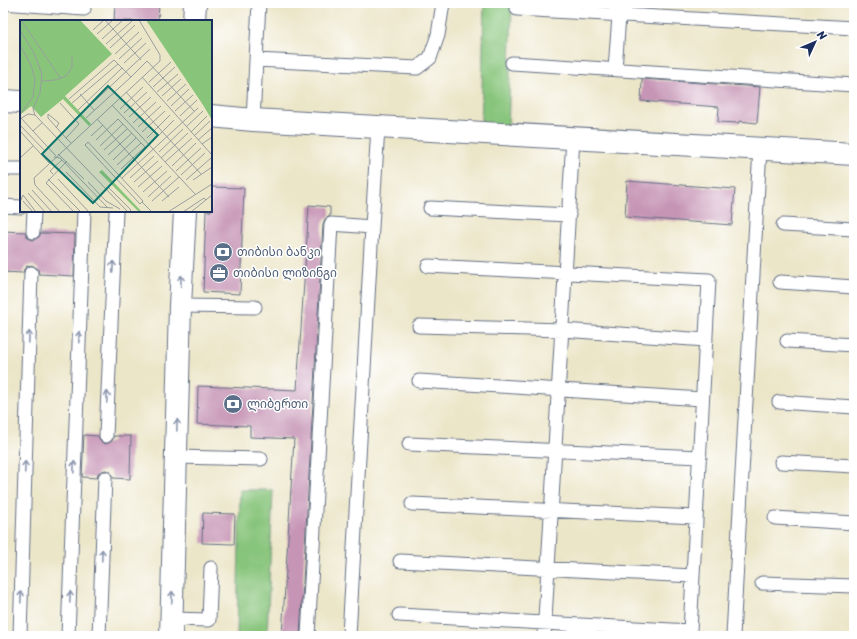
<svg xmlns="http://www.w3.org/2000/svg" width="857" height="639" viewBox="0 0 857 639" font-family="Sriracha,'Noto Sans Georgian',sans-serif">
<rect width="100%" height="100%" fill="#fff"/>
<filter id="ink" filterUnits="userSpaceOnUse"><feTurbulence type="fractalNoise" baseFrequency=".025" numOctaves="2"/><feDisplacementMap in="SourceGraphic" scale="8" xChannelSelector="R" yChannelSelector="G"/><feConvolveMatrix kernelMatrix="1 2 1 2 8 2 1 2 1" color-interpolation-filters="sRGB"/></filter>
<filter id="wash" filterUnits="userSpaceOnUse"><feTurbulence type="fractalNoise" baseFrequency=".012" numOctaves="4" result="noise"/><feDisplacementMap in="SourceGraphic" scale="16" xChannelSelector="R" yChannelSelector="G"/><feGaussianBlur stdDeviation="0.9" result="paint"/><feColorMatrix in="noise" values="0 0 0 0 0 0 0 0 0 0 0 0 0 0 0 0 0 1.4 0 .05"/><feComposite in="paint" operator="in"/></filter>
<g filter="url(#wash)">
<rect width="100%" height="100%" fill="#ece6c9"/>
<path fill="#88c57b" stroke="#527a6c" d="M484,3h28l-4,132 -27,-2z
M240,490h33l-6,146h-30z"/>
<g id="blocks">
<path fill="#c694b5" d="M115,3h44l-1,18h-44z
M642,79l118,8 -3,36 -18,-2v2l-21,-1 1,-15 -78,-6z
M627,181l108,8 -3,36 -107,-8z
M211,187l33,1 -4,106 -37,-2 3,-81h5z
M309,205l21,2v9l-5,3 -2,5 -23,412h-18l12,-197 -44,-2v-11l-53,-2 1,-38 99,4z
M3,231l22,1 3,6 5,2 6,-3 2,-4 34,1 -1,42 -35,-2 -1,-5 -6,-4 -5,1 -3,3 -1,4 -20,-1z
M84,435l14,1 3,6 5,2 6,-3 2,-5h17l-1,43 -17,-1 -3,-7 -5,-1 -7,3 -1,5 -15,-1z
M203,513l32,1 -1,30 -32,-1z"/>
</g>
</g>
<g filter="url(#ink)">
<use href="#blocks" fill-opacity="0" stroke="#646f83" stroke-width="1"/>
<g fill="none" stroke-linecap="round" stroke-linejoin="round">
<g stroke="#646f83" stroke-width="15">
<path id="lane" d="M3,3l81,6
M517,9l337,19
M256,60l3,-57
M512,63l342,22
M615,69l5,-66
M253,120l3,-60 161,8 13,-10 8,-23 5,-32
M3,169h18
M3,206l18,1
M430,208l139,7
M783,225l71,4
M372,227l6,-100
M33,232l1,-21
M780,282l74,5
M180,306l75,1
M419,326l143,4 144,10
M787,341l67,4
M419,381l283,18
M779,402l75,5
M106,436l10,-225
M409,444l291,13
M176,457l85,2
M781,462l73,4
M412,504l284,13
M775,518l79,5
M400,561l293,15
M762,583l92,3
M399,615l291,16 19,-351 -281,-14
M171,619l38,1 2,-52
M20,636l11,-363
M68,636l16,-425
M99,636l6,-158
M308,636l23,-412 41,3 -23,409
M544,636l29,-498
M733,636l27,-488"/>
</g>
<g stroke="#646f83" stroke-width="24">
<path id="street" d="M194,21l1,-18
M3,101l18,1
M211,116l42,4 601,34
M171,636l9,-330 5,-95"/>
</g>
<use href="#lane" stroke="#fff" stroke-width="13"/>
<use href="#street" stroke="#fff" stroke-width="22"/>
</g>
<defs><path id="oneway-shaft" d="M-6 0H5M1.5-3L5.5 0L1.5 3" fill="none" stroke-width="1.6" stroke-linecap="round" stroke-linejoin="round"/></defs>
<g stroke="#8d97ae">
<use href="#oneway-shaft" transform="translate(113 267) rotate(-87)"/>
<use href="#oneway-shaft" transform="translate(181 281) rotate(-87)"/>
<use href="#oneway-shaft" transform="translate(29 337) rotate(-88)"/>
<use href="#oneway-shaft" transform="translate(79 337) rotate(-88)"/>
<use href="#oneway-shaft" transform="translate(107 397) rotate(-87)"/>
<use href="#oneway-shaft" transform="translate(177 425) rotate(-88)"/>
<use href="#oneway-shaft" transform="translate(25 467) rotate(-88)"/>
<use href="#oneway-shaft" transform="translate(74 467) rotate(-88)"/>
<use href="#oneway-shaft" transform="translate(102 555) rotate(-88)"/>
<use href="#oneway-shaft" transform="translate(21 597) rotate(-88)"/>
<use href="#oneway-shaft" transform="translate(70 597) rotate(-88)"/>
<use href="#oneway-shaft" transform="translate(172 597) rotate(-88)"/>
</g>
</g>
<defs>
<g id="bank-disc" transform="scale(1)"><circle r="9.5" fill="#5c6f8a" stroke="#fff"/><path d="M-6-4H6V4H-6ZM0-2.3a2.3 2.3 0 1 0 0 4.6a2.3 2.3 0 1 0 0-4.6Z" fill="#fff"/></g>
<g id="office-disc" transform="scale(1)"><circle r="9.5" fill="#5c6f8a" stroke="#fff"/><path d="M-6-3h4V-5.5h4V-3h4V5H-6ZM-1-4.5V-3h2v-1.5ZM-6 0V1H6V0Z" fill="#fff"/></g>
</defs>
<g fill-rule="evenodd">
<use href="#bank-disc" x="223" y="252"/>
<use href="#office-disc" x="219" y="273"/>
<use href="#bank-disc" x="233" y="404"/>
</g>
<g text-anchor="middle" stroke-width="3" stroke-linejoin="round" paint-order="stroke">
<g font-size="12" fill="#4e5e75" stroke="#fff" text-anchor="start">
<text x="237" y="256">თიბისი ბანკი</text>
<text x="233" y="277">თიბისი ლიზინგი</text>
<text x="247" y="408">ლიბერთი</text>
</g>
</g>
<g transform="translate(20 20)">
<rect width="192" height="192" fill="#ece6c9"/>
<path d="M0,0h60l32,34 -47,42 26,28 -2,2 -26,-27 -22,18 -10,-11 -11,9zM126,0h66v100l-9,-15zM82,150l40,42h-3l-40,-40z" fill="#88c57b"/>
<path fill="none" stroke="#989d9e" stroke-width="1" d="M1,0l40,59M85,0l36,40M0,10l14,23 8,21 -2,19 -7,16 2,6M73,10l11,-10M77,14l16,-14M82,19l21,-19M86,24l26,-23M0,25l11,20 4,14 -2,18 -13,17M90,28l25,-23M95,34l24,-22M99,39l23,-21M104,43l22,-20M122,57l70,78M22,61l14,-1 10,-4 6,-8v-11M129,62l22,-20M133,67l22,-20M106,72l75,82M137,72l21,-18M60,74l14,16M142,76l19,-17M49,79l45,-39 17,17 16,-16 47,50M147,81l19,-17M40,83l19,21 -13,14 5,5M52,83l46,-39M92,85l83,89M151,86l18,-17M100,89l23,-22M58,90l44,-42M155,91l18,-16M62,93l68,-64M104,93l23,-21M160,96l17,-16M109,97l22,-20M1,98l35,38M66,98l45,-41M0,99l8,-5 7,1 93,97M77,99l72,78M113,103l23,-21M0,105l25,26M118,107l23,-21M166,107l17,-16M36,108l3,-5 -11,-9v4l18,20M0,111l29,32M13,111l9,-8M122,112l23,-21M171,112l16,-16M71,116l12,-11M174,116l16,-15M127,118l23,-23M76,120l22,-21 27,28 -24,22M178,120l14,-12M68,122l55,59 -3,3 -55,-59zM131,123l23,-23M182,124l10,-7M80,126l23,-22M84,130l23,-21M139,132l24,-23M38,134l26,25M88,135l24,-22M34,137l6,1 48,50M0,138l13,-12M141,138l27,-25M93,140l23,-22M47,141l-21,22 28,29M145,142l27,-24M97,145l24,-22M152,146l24,-23M156,151l25,-23M46,152l34,35 13,1M33,154l-3,-3 12,-11M161,155l24,-22M102,158l76,-70M110,158l24,-22M28,159l33,33M38,159l31,33M166,160l25,-22M173,160l19,-13M68,162l18,19 14,8M114,162l24,-21M88,167l23,23 -2,2M118,167l24,-21M12,170l20,22M123,172l24,-21M8,173l17,19M128,177l23,-21M3,181l10,11M132,181l27,-24M142,181l17,-14M0,182l3,-7 13,17M122,182l10,10M40,192l-25,-27 -1,-7 126,-117v-6l-21,-35M148,192l44,-28M163,192l21,-14 2,2M171,192l21,-17"/>
<path fill="#0f766e" fill-opacity="0.15" stroke="#0f766e" stroke-width="2" d="M88,66l50,49 -65,68 -51,-49z"/>
<rect width="192" height="192" fill="none" stroke="#1b2f5e" stroke-width="2"/>
</g>
<rect width="857" height="639" fill="none" stroke="#fff" stroke-width="16"/>
<g transform="translate(815 42) rotate(46)" stroke="#ffffff" stroke-width="3" paint-order="stroke">
<path d="M0-3L7 15L0 10L-7 15Z" fill="#1b2f5e"/>
<text y="-6" font-size="11" font-weight="bold" text-anchor="middle" fill="#1b2f5e">N</text>
</g>
</svg>
